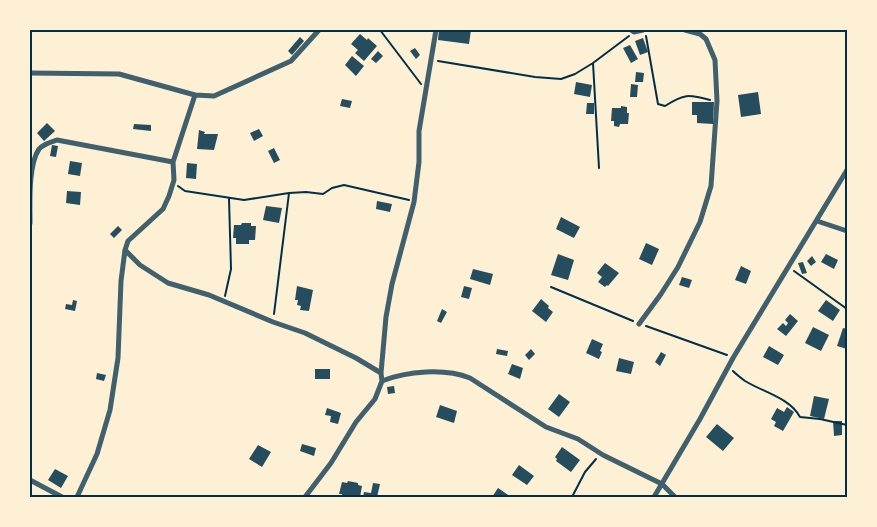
<svg xmlns="http://www.w3.org/2000/svg" width="877" height="527" viewBox="0 0 877 527" font-family="Literata,serif">
<rect width="100%" height="100%" fill="#fdf0d5"/>
<path fill="#264d5e" d="M439,30h32l-2,14 -31,-4z
M360,34l7,6 1,-2 9,8 -13,15 -9,-8 3,-3 -7,-6z
M300,37l4,4 -12,14 -4,-4z
M643,38l5,14 -8,3 -5,-14z
M630,45l8,14 -7,4 -8,-15z
M415,48l5,7 -4,4 -6,-8z
M378,51l5,5 -7,7 -5,-4z
M352,56l12,10 -8,10 -11,-11z
M636,72l8,1 -1,9h-8z
M576,82l16,3 -2,12 -16,-3z
M631,84l7,1 -1,12h-7z
M758,92l3,22 -20,3 -3,-22z
M342,99l10,2 -2,7 -10,-2z
M692,102h22l-1,22 -16,-1v-8h-5z
M587,103h7v11h-8z
M621,106l6,1v6h2l-1,11h-8l-1,3 -5,-1v-5h-3l1,-13h9z
M47,123l8,8 -11,10 -7,-8z
M134,124l17,1v6l-18,-2z
M259,129l4,7 -9,5 -4,-8z
M199,130l6,2 -1,2h14l-4,16 -17,-1z
M52,145l6,1 -2,11 -6,-1z
M274,148l6,12 -6,3 -6,-12z
M70,161l12,2 -2,13 -12,-2z
M187,163l10,1 -1,15 -10,-1z
M67,191l14,1 -1,13 -14,-2z
M377,201l15,3 -2,8 -14,-3z
M266,206l16,2 -3,15 -16,-3z
M561,217l19,10 -6,11 -18,-9z
M242,223h9v3h5l-1,14h-6v4h-13v-6h-3l1,-13h7z
M118,226l4,4 -8,8 -4,-4z
M646,243l13,6 -7,16 -13,-6z
M558,254l16,6 -6,20 -17,-5z
M826,254l12,6 -4,9 -13,-7z
M812,256l4,6 -5,4 -4,-5z
M803,262l4,11 -5,1 -4,-11z
M605,263l14,10 -11,13 -1,-1 -2,2 -7,-5 4,-5 -5,-4z
M741,266l10,5 -5,13 -11,-4z
M473,269l20,5 -3,11 -20,-6z
M682,277l10,3 -3,8 -10,-3z
M297,286l16,4 -4,21 -9,-1 1,-4 -4,-1 1,-5h-3z
M464,286l8,2 -3,11 -8,-2z
M541,299l8,7 -1,2 5,4 -7,10 -14,-11z
M73,300l4,1 -2,10 -10,-2 1,-5 6,1z
M826,300l14,10 -7,11 -15,-10z
M442,309l5,3 -6,11 -4,-2z
M790,314l8,7 -12,15 -9,-7 6,-6 3,3 2,-3 -3,-3z
M813,327l16,8 -8,16 -16,-8z
M843,328l4,1v20l-10,-3z
M592,339l11,5 -3,7 2,1 -3,7 -13,-6z
M769,346l15,9 -6,10 -15,-8z
M497,349l11,2 -1,5 -11,-2z
M531,349l4,5 -6,6 -4,-5z
M661,352l5,3 -6,11 -5,-4z
M619,358l15,4 -3,12 -15,-3z
M512,364l11,4 -3,11 -12,-5z
M315,369h15v10h-15z
M97,373l9,2 -2,6 -8,-2z
M394,386l1,7 -7,1 -1,-7z
M559,394l11,8 -11,15 -11,-8z
M814,396l15,3 -5,20 -14,-3z
M440,405l17,6 -3,12 -18,-6z
M787,407l7,5 -11,19 -9,-5 2,-4 -5,-3 6,-11 7,4z
M327,408l14,5 -3,11 -8,-2 1,-6 -6,-1z
M833,421h9v14l-8,1z
M717,424l17,14 -11,13 -17,-14z
M302,444l14,4 -2,8 -14,-5z
M258,445l13,7 -9,15 -13,-8z
M562,447l18,13 -9,12 -15,-11 1,-2 -2,-2z
M519,465l15,11 -7,9 -15,-10z
M55,469l13,7 -7,12 -13,-8z
M348,481l10,2v2l4,1 -2,11h-18v-3h-3l3,-12 5,1z
M373,483l7,1 -3,13h-14l1,-5 7,1z
M498,488l13,9h-19z"/>
<g fill="none" stroke-linecap="round" stroke-linejoin="round">
<path stroke="#003049" stroke-width="2" d="M380,30l41,54
M646,36l12,68 7,2c19,-12 23,-12 45,-6
M438,61l97,16 26,2 14,-5 18,-11 36,-27
M593,63l6,105
M178,186l7,5 59,9 45,-7 17,-1 17,2 9,-6 12,-3 65,15
M794,271l53,38
M551,287l82,34
M225,296l6,-27 -2,-70
M274,314l15,-121
M646,326l81,29
M733,371c4,4 8,7 12,10 18,11 45,17 55,36l20,2 27,6
M572,497l13,-25 11,-13"/>
<path stroke="#3f606c" stroke-width="5" d="M631,30l3,2 9,-2
M30,73l89,1 76,21 19,1 77,-35 28,-31
M817,221l30,10
M30,223c0,-19 -2,-58 9,-74 4,-5 12,-7 18,-9l116,22
M125,250l15,15 28,18 41,12 64,27 32,11 51,25 25,15
M639,324l22,-30 17,-27 22,-45 11,-36 6,-85 -2,-41 -9,-21 -6,-5 -15,-4
M382,381l-1,-8 5,-56 6,-33 22,-82 5,-40v-31l17,-101
M30,480l32,17
M77,497l20,-43 13,-44 8,-52 3,-77 4,-31 3,-9 35,-32 6,-13 5,-16 -1,-18 22,-67
M305,497l26,-34 25,-41 19,-23 7,-18c25,-10 63,-13 88,-3l76,49 32,12 25,16 59,29 13,13
M654,497l46,-78 33,-61 114,-188"/>
</g>
<rect width="877" height="527" fill="none" stroke="#fdf0d5" stroke-width="62"/>
<rect x="31" y="31" width="815" height="465" fill="none" stroke="#003049" stroke-width="2"/>
</svg>
